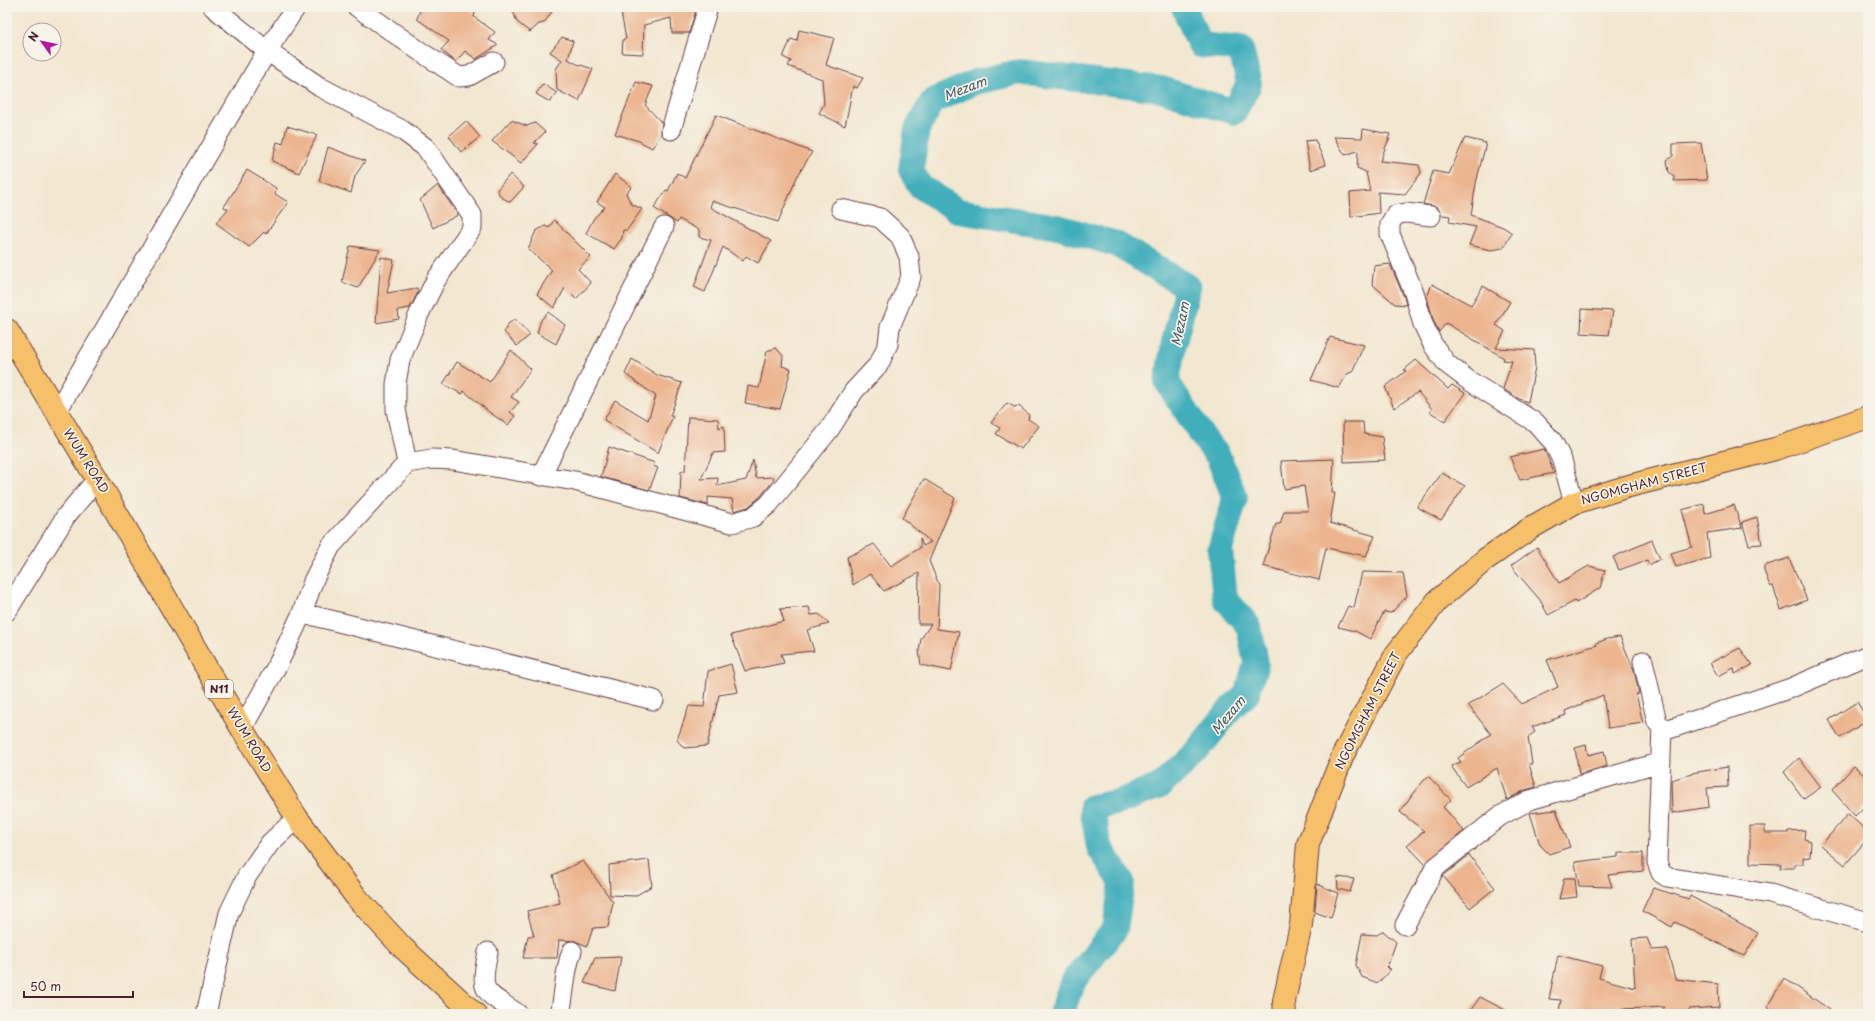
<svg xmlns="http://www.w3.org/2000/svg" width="1875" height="1021" viewBox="0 0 1875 1021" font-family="'Playpen Sans',sans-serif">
<rect width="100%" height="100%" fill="#f7f3e8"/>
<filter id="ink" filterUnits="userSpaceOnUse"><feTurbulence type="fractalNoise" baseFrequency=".025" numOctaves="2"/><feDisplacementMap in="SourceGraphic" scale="8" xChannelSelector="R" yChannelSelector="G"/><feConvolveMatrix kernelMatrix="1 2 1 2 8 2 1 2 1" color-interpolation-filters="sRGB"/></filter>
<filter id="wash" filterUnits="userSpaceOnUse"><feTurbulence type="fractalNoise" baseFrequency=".012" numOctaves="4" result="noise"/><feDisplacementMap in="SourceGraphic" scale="16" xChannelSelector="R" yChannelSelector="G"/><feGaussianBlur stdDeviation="0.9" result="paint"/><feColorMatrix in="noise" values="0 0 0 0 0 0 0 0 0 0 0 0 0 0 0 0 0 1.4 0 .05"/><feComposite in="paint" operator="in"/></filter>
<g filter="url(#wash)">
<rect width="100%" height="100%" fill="#f2e7d0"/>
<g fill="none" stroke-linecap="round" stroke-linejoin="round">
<path stroke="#3faebb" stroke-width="26" d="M1061,1014l12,-33 42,-52 7,-47 -23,-35 -7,-40 27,-5 41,-16 36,-34 36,-45 15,-13 9,-31 -7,-36 -24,-29 -5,-48 15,-52 -17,-42 -13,-16 -38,-58 7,-40 14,-55 -72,-43 -58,-17 -100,-16 -38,-25 -9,-16 6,-41 16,-28 42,-19 44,-10 142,17 73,23 15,-28 -8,-35 -41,-4 -16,-38"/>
</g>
<g id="blocks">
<path fill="#ecb590" d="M421,7h45l9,6 -1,4 21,15 -6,8 9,5 -22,14 -11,-8 -9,11 -15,-12 8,-9 -32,-22z
M517,7h38l-11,16 -5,1 -9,8 -13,-10 -4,-11z
M620,7h77l-8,26h-17l-1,-15 -27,7 -1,29 -21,-1 1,-14h3z
M799,30l35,8 -8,27 37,13 -6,10 -4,-2 -8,40 -26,-13 5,-9 -2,-25 -34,-13 3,-5 -8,-4 8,-18 6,2z
M562,37l11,4 -5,18 9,5 16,5 -14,32 -22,-11 -1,-21 6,-9 -12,-8z
M636,82l17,4 -8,19 17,18 -1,11 -9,14 -13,-7 -24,-7z
M543,84l14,9 -7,9 -14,-8z
M716,115l96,37 -15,25 -19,45 -66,-21 -2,6 61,34 -13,22 -12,-7 -3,5 -20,-14 -18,45 -11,-5 17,-47 -12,-3v-7l-20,-11 -2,4 -23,-15 12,-18 2,1 9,-18 8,5z
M511,120l16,6 8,-3 10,9 -11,11 4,1 -17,19 -29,-22z
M466,121l14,16 -19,15 -12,-16z
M287,126l30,9 -18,38 -27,-12 5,-19 6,2z
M1363,129l27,5 -2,5 2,1 -2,1 -8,20 39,4 2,8 -16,21 -27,-2 1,21 -28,4 -1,-24 20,-2 -4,-19 -9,-4 1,-17 -13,4 -11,-18 28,1z
M1465,138l21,5 -10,40 -5,32 32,12 9,6 -9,15 -12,2 -22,-5 7,-18 -27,-5 1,-6 -8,-1 -5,-8 -14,-3 10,-33 16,3z
M1315,140l11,25 -16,5 -5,-29z
M1701,143l6,37 -33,1v-5l-5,-4 -2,-12 6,-4v-12z
M328,147l37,14 -10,15 -4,17 -32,-12z
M247,170l29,18 -1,6 13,8 -22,32 -2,-2 -15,15 -33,-24 12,-14 -4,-2z
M510,174l14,13 -14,15 -9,-5 -4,-7z
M615,174l17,13 -6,6 5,11 11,5 -15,21h-4l-1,8 -8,11 -28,-16 8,-15 11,-11 -8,-5z
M438,185l20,30 -25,13 -13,-28z
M554,220l37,37 -13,12 13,14 -15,16 -11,-11 -11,20 -17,-14 15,-24 -24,-21 8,-18 9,-5 4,2z
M350,246l30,4 -22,38 -16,-6z
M381,257l13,3 -7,33 30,-5 1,4 -8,16 -12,2 1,9 -23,4z
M1390,264l14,33 2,8 -11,-1 -23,-20 2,-18z
M1432,284l39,21 12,-19 27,16 -14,23 9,6 -9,17 38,2 1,17 -7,35 -9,-3 -16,-10 9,-28 -9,-1 1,-2 -58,-35 -7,9 -6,-12 -6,-23z
M1582,309l31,2 -4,24 -28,-2z
M548,312l17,13 -9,19 -19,-11 4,-13z
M515,319l15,16 -13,11 -13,-14 4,-8z
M1330,337l34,8 -12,27 -5,2 -8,14 -28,-8z
M776,348l7,8 -1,10 9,3 -11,40 -35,-6 3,-17 11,2 8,-37z
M511,350l20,19 -20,28 8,5 -9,10 5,4 -7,9 -19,-13 -25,-21 -2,3 -19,-10 14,-22 33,20z
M632,359l25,16 25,8 -12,33h3l-15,37 -54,-33 11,-20 33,20 8,-24 -31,-22z
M1416,360l32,29 4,-4 13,8 -20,28 -15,-9 2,-3 -14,-17 -24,16 -9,-21 21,-16 -2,-1z
M1007,403l7,4 5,-1 10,9 -1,4 11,7 -18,23 -25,-15 4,-6 -9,-5z
M688,417l30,2 1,9 5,-2 1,26 -12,1 -12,26 17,-1 -1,8 29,-6 7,-20 3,18 18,-1 -1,4 -12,15 -13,11 -14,4 -2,-12 -24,-2v8l-28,-7 1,-27h4z
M1343,422h20l1,12 18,3 3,23 -41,2z
M609,447l46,16 -2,3 5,2 -9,22 -48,-13z
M1544,449l10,24 -34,7 -10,-23z
M1334,459l-2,34h3l-5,30 45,13 -9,20 -40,-8 -7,32 -56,-14 13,-42h4l4,-13h24l-4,-25 -20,3 -3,-28z
M1442,473l23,13 -24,34 -24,-13z
M924,479l31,19 -26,63 10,24 -2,44 22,3 -8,39 -30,-6 -2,-14 2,-12 10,-15h-13l1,-51 -35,18 -14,-17 -17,11 -6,-28 27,-13 17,22 29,-18v-10l3,8 8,-4 -29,-24z
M1704,504l1,10 29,-9 8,23 -35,5 3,25 -34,9 -5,-14 21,-6 -10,-37z
M1757,517l5,27 -13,1 -7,-23z
M1652,540l8,19 -11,6 -2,-5 -28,10 -6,-13z
M1537,547l22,36 30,-17 16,4 -5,18 -24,15 -1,-2 -27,14 -8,-15 -29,-34z
M1789,558l18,42 -26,10 -8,-24h-3l-6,-15v-5z
M1362,572l41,1 4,23 -16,17 -7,-1 -14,27 -15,-8 -17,-4 10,-21 6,2z
M809,607l2,8 8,-1 10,10 -22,6 7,21 -33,3 3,9 -39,8 -14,-36 53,-14 -4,-12z
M1620,637l14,33 5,24h-3l7,29 -35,5 -5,-33 -38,16 1,4 -34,12 3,5 -7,5 4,27h-3l7,23 -11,3 -18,10 -10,-32 -31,19 -15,-21 10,-4 -3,-4 33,-24 -23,-29 35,-21 19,20 36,-17 -11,-27 50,-15 -1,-2 11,-4z
M1740,648l12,17 -17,9 -1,-6 -16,8 -8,-13z
M731,664l7,28 -19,3 -12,51 -23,2 -7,-8 12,-34 15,1 4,-36z
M1857,702l11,18 -28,18 -11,-18z
M1586,745l2,10 16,-4 3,15 -28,8 -4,-26z
M1799,758l22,29 -17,12 -20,-27z
M1854,766l14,13v24l-13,13 -23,-26z
M1727,767l1,20 -21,1 2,19 -37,6 -1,-33 21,-6v-1z
M1428,776l23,24 -8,7 21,24 -39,33 -18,-19 17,-14 -24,-19 13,-19z
M1556,810l14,37 -21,7 -9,-9 -10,-32z
M1848,814l20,18v6l-23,27 -24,-20z
M1750,826h15v7h23v-2l17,-1 -1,9 7,2 -1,16 -7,1v6h-9v4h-14l1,-4 -31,-1z
M1618,853h25v18l-35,4 4,12 -33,-1 -4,-24 43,-5z
M1469,855l26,33 -25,20 -27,-32z
M649,860l3,26 -17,10 -25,-1 -1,-30z
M583,861l30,41 -5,25 -15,1 -6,18 -12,-5 -16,-1 -2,18h-34l5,-22h6l-7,-25 33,-8 -7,-28z
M1337,877l17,2 -4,13 -12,-3z
M1564,878h11l2,19 -18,2z
M1317,884l21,9 -7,25 -16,-6z
M1653,888l36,11 1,-3 68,37 -14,23 -69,-34 -3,5 -30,-16z
M1383,931l13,11 -9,26 4,1 -13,14 -16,-6 -6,-12 6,-31 15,1z
M1647,938l5,12 15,-1 8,30 43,5 1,23 -30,2 -1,5h-25l1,-7 -42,2v5h-42l-21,-3 2,-11 -12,-1 9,-44 44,11 -3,12 36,10 -3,-49z
M621,957l-6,34 -31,-8 11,-25z
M1784,978l52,36h-59l-10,-7z
M1480,997l33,17h-45z"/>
</g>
</g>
<g filter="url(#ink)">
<use href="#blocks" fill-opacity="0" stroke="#633d44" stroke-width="1"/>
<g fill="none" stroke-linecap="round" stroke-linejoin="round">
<g stroke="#633d44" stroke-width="21">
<path id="minor" d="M213,7l54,44 53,36 82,43 24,18 46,67v13l-36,52 -17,34 -19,46 -4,24v26l11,53
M357,7l61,43 41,27 10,-1 25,-14
M671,130l37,-123
M1431,216l-25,-3 -11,2 -5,9v10l24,59 9,31 10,21 14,19 21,16 68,43 17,19 9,18 12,43
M56,413l211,-362 29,-44
M541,476l123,-249
M7,611l59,-95 31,-37
M302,613l352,87
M1643,661l14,61 5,5 7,2 122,-41 77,-33
M1662,727l-5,135 4,11 6,4 103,17 98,28
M242,729l36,-65 24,-51 12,-34 17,-33 76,-83 25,-4 21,1 122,21 157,42 21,-6 16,-13 60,-74 25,-39 25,-27 9,-20 2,-17 21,-50 -2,-20 -9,-21 -20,-18 -39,-9
M1405,925l30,-57 65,-52 30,-16 131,-38
M488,952c-9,43 -4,38 30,62
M206,1014l23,-101 18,-37 23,-33 27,-25
M560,1014c5,-21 4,-43 12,-63"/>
</g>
<g stroke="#633d44" stroke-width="24">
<path id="major" d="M1285,1014l-1,-13 17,-76 7,-81 35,-89 53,-101 41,-53 49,-42 48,-33 40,-23 55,-17 146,-37 93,-32"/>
</g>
<g stroke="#633d44" stroke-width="24">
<path id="highway" d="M7,330l90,149 145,250 55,89 60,80 45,49 73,67"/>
</g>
<use href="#minor" stroke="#fff" stroke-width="19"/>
<use href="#major" stroke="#f6c06b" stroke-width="22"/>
<use href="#highway" stroke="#f6c06b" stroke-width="22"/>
</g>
</g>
<g text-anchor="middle" stroke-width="3.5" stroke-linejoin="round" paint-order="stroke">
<rect fill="#f7f3e8" stroke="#7e5f64" stroke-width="1" x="205" y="680" width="28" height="18" rx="3"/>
<g font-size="11" font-weight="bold" fill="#4a1f2b">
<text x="219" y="693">N11</text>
</g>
<g font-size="12" fill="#4a1f2b" stroke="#f7f3e8">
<text transform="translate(86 461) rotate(58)" y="4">WUM ROAD</text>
<text transform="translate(1644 484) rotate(-15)" y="4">NGOMGHAM STREET</text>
<text transform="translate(1368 711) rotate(-63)" y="4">NGOMGHAM STREET</text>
<text transform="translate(249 740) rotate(59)" y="4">WUM ROAD</text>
</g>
<g font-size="13" font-style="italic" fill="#465865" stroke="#f7f3e8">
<text transform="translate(965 88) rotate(-21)" y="5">Mezam</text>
<text transform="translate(1180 324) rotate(-78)" y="5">Mezam</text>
<text transform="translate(1228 715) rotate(-50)" y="5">Mezam</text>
</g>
</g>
<rect width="1875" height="1021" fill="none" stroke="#f7f3e8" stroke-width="24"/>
<g transform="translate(42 42) rotate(303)"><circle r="19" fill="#f7f3e8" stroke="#b29e9c"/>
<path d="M0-3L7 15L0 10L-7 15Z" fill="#b5179e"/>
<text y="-6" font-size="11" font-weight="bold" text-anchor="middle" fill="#4a1f2b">N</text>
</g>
<path d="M24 991v6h109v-6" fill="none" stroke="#4a1f2b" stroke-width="2"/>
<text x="30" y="991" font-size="12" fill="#4a1f2b" stroke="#f7f3e8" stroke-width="3" paint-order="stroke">50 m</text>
</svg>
